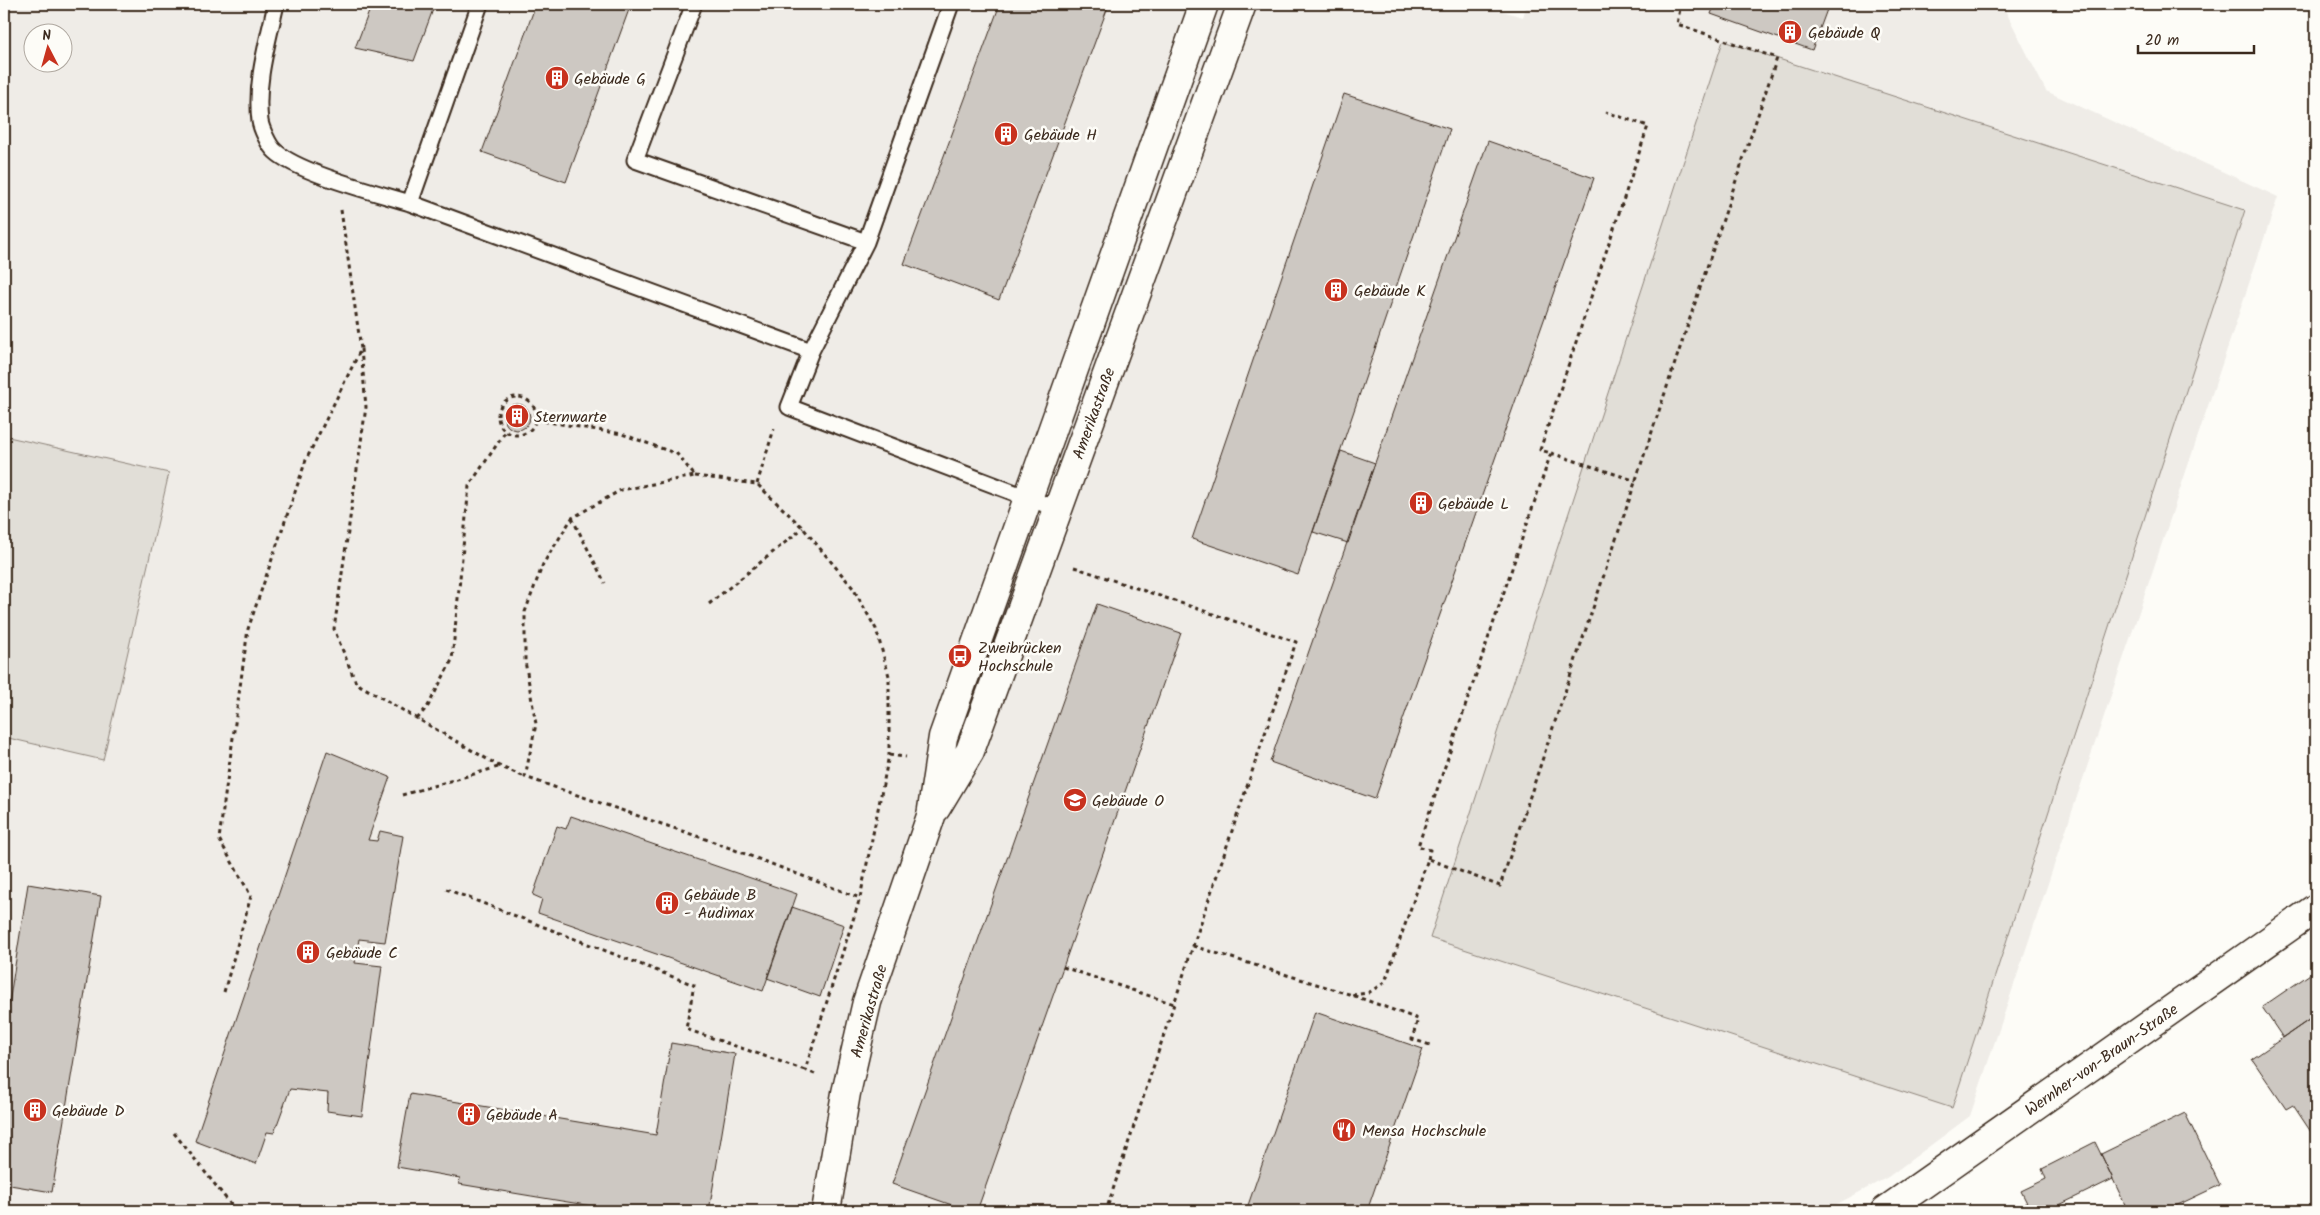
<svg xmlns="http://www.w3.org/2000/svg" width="2320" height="1215" viewBox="0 0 2320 1215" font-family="Kalam,sans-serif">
<rect width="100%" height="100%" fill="#fdfcf7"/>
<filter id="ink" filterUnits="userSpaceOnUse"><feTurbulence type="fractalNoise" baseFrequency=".02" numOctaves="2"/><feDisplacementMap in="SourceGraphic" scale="10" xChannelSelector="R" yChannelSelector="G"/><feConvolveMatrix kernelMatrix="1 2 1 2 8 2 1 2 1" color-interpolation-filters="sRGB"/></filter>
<g filter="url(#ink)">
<path fill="#efece7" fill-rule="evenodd" d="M4,4h1474l45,13 4,-13h475l44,87 232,106 -308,919 -82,61 -64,34h-1820zM32,32h30v30h-30z"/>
<path fill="#e1ded7" stroke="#8e847a" d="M1723,41l522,169 -293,898 -522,-170z
M4,436l165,37 -66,287 -99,-23z"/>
<path fill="#cdc8c2" stroke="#3b2a1e" d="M372,4h63l-21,57 -59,-13z
M536,4h95l-65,178 -84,-30z
M1000,4h109l-110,296 -95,-36z
M1715,4h114l-17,46 -101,-36z
M1344,94l106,35 -152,446 -106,-36z
M1488,141l106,37 -219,621 -105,-37z
M504 417a13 13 0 1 1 26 0a13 13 0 1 1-26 0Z
M1341,451l34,12 -27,80 -35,-11z
M1097,604l84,29 -204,578h-8l-77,-27z
M327,751l63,26 -22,63 9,1 3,-10 23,5 -18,106 -26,-3 -4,24 27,3 -20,150 -35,-5 1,-18 -38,-4 -16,44 -7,-1 -11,32 -61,-23z
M571,816l226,78 -34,97 -225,-78 4,-14 -9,-4 24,-69 9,3z
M28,884l73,12 -49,296 -48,-8v-149z
M792,907l52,18 -24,72 -53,-19z
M2316,970v45l-33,23 -21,-31z
M1315,1012l108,37 -56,162h-121z
M2316,1015v114l-5,3 -18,-27 -7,4 -34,-50z
M671,1043l64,11 -26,157h-87l-163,-27 1,-6 -63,-11 13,-73 246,41z
M2185,1113l35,72 -55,26h-37l-27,-57z
M2095,1142l18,37 -66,32h-16l-10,-20 25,-12 -4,-10z"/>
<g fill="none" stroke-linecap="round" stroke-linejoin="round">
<g stroke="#3b2a1e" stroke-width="19">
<path id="lane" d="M276,4c-8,37 -21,78 -16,117 1,7 9,25 15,30 23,22 103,42 135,52l401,148
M694,4l-59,156 231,82
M951,4l-85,238 -55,109 -22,56 268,102
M410,203l70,-199"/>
</g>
<g stroke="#3b2a1e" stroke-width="31">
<path id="street" d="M1885,1211l431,-303"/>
</g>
<g stroke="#3b2a1e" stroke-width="31">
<path id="secondary" d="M936,808l34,-57 272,-747
M826,1211l20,-118 21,-91 64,-186 12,-79 261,-733"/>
</g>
<path stroke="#3b2a1e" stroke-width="3" stroke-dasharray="4 4" stroke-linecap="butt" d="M361,349l5,58 -32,222 22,54 143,83 26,11
M498 416a19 19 0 1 1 38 0a19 19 0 1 1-38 0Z
M536,420l86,14 55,20 18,22
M1551,453l85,28
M695,476l62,8 46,44 50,60 23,41 13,47v79l-29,143 -146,-56 -189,-65 11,-53 -11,-63v-49l18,-48 29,-46 49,-28z
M757,484l17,-55
M572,518l33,65
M1074,567l222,75 -103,304 -87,265
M709,604l94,-76
M417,719l11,-13 24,-46 17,-174 37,-55
M889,755l17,2
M402,795l96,-28
M1428,859l2,-9 -12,-4 133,-393 -11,-3 108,-324 -42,-14
M446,889l248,96 -8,44 119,41
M1193,946l159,49 66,24 -6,20 18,6
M1063,967l111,37
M224,992l27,-96 -32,-57 29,-210 58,-169 55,-111 -20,-139
M1352,995l16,-2 17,-11 43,-123 72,27 277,-828 -100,-34 4,-20
M815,1074l-10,-4 55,-172
M174,1133l62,78"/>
<use href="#lane" stroke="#fdfcf7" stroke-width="15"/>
<use href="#street" stroke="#fdfcf7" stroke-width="28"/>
<use href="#secondary" stroke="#fdfcf7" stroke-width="28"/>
</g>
</g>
<defs>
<g id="building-disc" transform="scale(1.25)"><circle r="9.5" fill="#c8321e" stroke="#fdfcf7"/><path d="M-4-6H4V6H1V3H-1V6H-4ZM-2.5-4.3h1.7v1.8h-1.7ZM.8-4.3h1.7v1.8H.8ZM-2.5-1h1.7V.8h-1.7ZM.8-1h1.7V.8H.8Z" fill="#fff"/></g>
<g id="bus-disc" transform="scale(1.25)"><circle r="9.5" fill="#c8321e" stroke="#fdfcf7"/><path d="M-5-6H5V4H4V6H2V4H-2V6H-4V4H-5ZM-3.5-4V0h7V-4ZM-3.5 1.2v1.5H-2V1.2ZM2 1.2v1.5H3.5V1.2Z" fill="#fff"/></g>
<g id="university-disc" transform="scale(1.25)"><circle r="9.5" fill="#c8321e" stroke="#fdfcf7"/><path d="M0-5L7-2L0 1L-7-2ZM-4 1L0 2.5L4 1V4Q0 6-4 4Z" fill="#fff"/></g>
<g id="restaurant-disc" transform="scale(1.25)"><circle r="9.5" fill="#c8321e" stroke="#fdfcf7"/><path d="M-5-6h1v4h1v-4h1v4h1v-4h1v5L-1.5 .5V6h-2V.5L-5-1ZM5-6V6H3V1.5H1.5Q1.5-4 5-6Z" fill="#fff"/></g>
</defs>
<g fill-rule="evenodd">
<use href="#building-disc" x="1790" y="32"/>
<use href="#building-disc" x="557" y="78"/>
<use href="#building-disc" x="1006" y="134"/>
<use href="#building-disc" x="1336" y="290"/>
<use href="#building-disc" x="517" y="416"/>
<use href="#building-disc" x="1421" y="503"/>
<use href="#bus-disc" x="960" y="656"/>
<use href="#university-disc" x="1075" y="800"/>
<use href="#building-disc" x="667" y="903"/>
<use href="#building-disc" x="308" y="952"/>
<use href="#building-disc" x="35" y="1110"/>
<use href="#building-disc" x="469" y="1114"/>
<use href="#restaurant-disc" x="1344" y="1130"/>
</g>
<g text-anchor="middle" stroke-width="5" stroke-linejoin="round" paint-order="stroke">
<g font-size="16" fill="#3b2a1e" stroke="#fdfcf7" text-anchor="start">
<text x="1808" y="38">Gebäude Q</text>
<text x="574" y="84">Gebäude G</text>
<text x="1024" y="140">Gebäude H</text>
<text x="1354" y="296">Gebäude K</text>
<text x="534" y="422">Sternwarte</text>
<text x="1438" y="509">Gebäude L</text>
<text x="978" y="653">Zweibrücken<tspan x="978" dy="18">Hochschule</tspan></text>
<text x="1092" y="806">Gebäude O</text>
<text x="684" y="900">Gebäude B<tspan x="684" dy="18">- Audimax</tspan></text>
<text x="326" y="958">Gebäude C</text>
<text x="52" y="1116">Gebäude D</text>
<text x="486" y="1120">Gebäude A</text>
<text x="1362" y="1136">Mensa Hochschule</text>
</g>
<g font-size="16" fill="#3b2a1e" stroke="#fdfcf7">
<text transform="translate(1093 413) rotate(-70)" y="6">Amerikastraße</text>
<text transform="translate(868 1011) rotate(-74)" y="6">Amerikastraße</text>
<text transform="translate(2101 1059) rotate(-35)" y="6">Wernher-von-Braun-Straße</text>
</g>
</g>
<rect width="2320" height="1215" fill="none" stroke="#fdfcf7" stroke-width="20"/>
<rect x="10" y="10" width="2300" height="1195" fill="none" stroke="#3b2a1e" stroke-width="2" filter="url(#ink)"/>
<g transform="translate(48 48) rotate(354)"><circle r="24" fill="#fdfcf7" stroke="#afa8a0"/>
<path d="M0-4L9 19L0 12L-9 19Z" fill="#c8321e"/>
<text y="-8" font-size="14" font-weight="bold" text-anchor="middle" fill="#3b2a1e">N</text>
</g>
<path d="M2138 45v8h116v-8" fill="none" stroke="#3b2a1e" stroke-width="2.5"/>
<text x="2145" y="45" font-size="15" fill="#3b2a1e" stroke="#fdfcf7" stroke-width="4" paint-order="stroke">20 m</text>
</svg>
